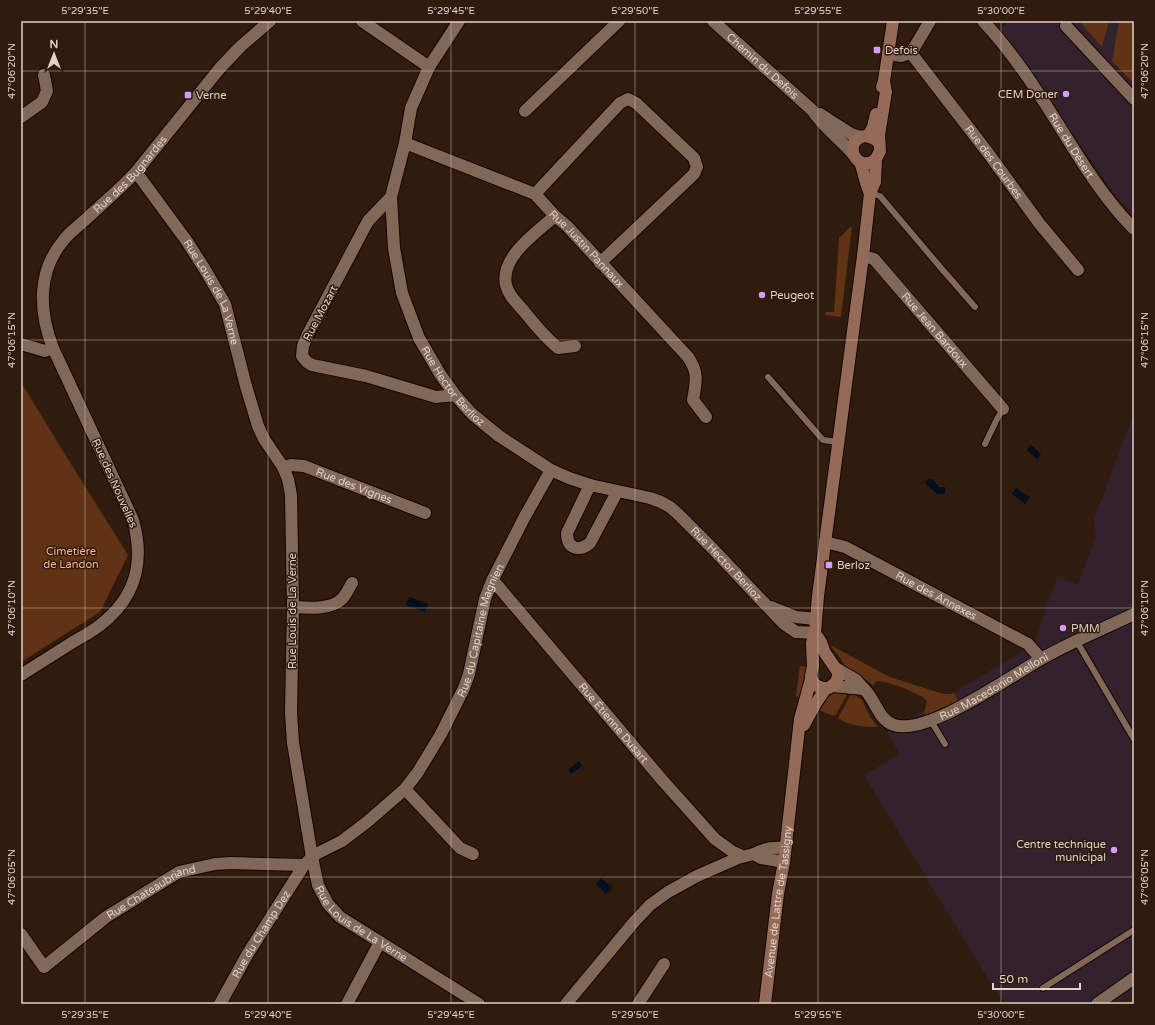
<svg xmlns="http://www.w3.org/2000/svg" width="1155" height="1025" viewBox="0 0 1155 1025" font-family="'Varela Round',sans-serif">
<rect width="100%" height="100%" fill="#301b0f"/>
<path fill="#3a1f0f" d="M1134,992v12h-20z"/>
<path fill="#32222d" d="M1010,21h124v194l-18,-19 -117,-166z
M1134,413v579l-20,12h-108l-18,-25 -124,-204 36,-21 -13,-21 147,-89 23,-67 21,7 18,-48 -2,-17z"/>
<path fill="#603314" d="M1079,21h30l-7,26z
M1119,21h15v63l-22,-23z
M852,226l-11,91 -16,-2 1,-3h8l5,-74 10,-10z
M21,382l40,66 67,107 -28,57 -79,50z
M830,645l60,32 53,17h8l3,-2 4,9 -32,15 -2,-3 3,-11 -4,-5 -19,-9 -19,-6 -8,-1 -4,4 -8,-6 -19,-10 -5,-10z
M800,666l6,1 -1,15 -3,17 -6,-3z
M849,691l-14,25 -17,-6c10,-15 12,-18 31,-19z
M853,694l9,6 8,17 8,10c-13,0 -29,-1 -40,-9l12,-22z"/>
<path fill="#000e1d" d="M1031,445l10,9 -4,5 -10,-9z
M928,479l5,1 6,7h6v7h-8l-12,-11z
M1016,488l14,9 -5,7 -13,-10z
M409,597l19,7 -3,8 -19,-7z
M579,761l3,5 -11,8 -3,-4z
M601,878l11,10 -6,6 -10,-10z"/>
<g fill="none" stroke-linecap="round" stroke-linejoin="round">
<g stroke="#170500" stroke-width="8">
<path id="service" d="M870,193l10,3 61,72 34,39
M768,377l55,63 15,2
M985,444l12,-25 6,-10
M1076,640l58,99
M931,721l14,23
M1043,988l91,-58"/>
</g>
<g stroke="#170500" stroke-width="14">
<g id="minor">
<path d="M362,21l67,46"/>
<path id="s1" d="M459,21l-30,46 -18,41 -6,35 -14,54 3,51 8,45 17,45 21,36 15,21 17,19 27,22 52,34 18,8 21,7 60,13 11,4 9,5 7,6 36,36 70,74 13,9 19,1"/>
<path id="s2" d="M713,21l99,89c11,17 28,29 41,44"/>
<path id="s3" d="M983,21c38,40 67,91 97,138 16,25 33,49 54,70"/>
<path d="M1066,26l68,73"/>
<path id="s4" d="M911,53l77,100 51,70 39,47"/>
<path d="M888,54l13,2 10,-3 19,-32"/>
<path d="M525,111l94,-90"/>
<path d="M820,114l31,20 10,3"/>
<path d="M21,117l21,-15 5,-11 -3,-16"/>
<path id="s5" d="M405,143l130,51 20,22 12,10 121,131c11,16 8,25 5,43l13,17"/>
<path id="s6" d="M136,172l50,68 18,28 21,36 21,82 12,40 6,13 19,28 5,12 3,16 2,112 -2,106 2,30 19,114 6,28 10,19 12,13 139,87"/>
<path d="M535,194l85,-91 8,-4 8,4 58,55 3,9 -3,7 -94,89"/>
<path d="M391,197l-23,24 -61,115 -4,10 -1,10 5,6 5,3 54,11 70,21 19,-2"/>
<path d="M555,216c-19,17 -55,41 -49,69 2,10 11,18 17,25 11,14 22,27 35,38l17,-2"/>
<path id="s7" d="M863,256l11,3 129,150"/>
<path d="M21,344l24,7 8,-3"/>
<path id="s8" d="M283,467l8,-2 13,1 121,47"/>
<path d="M590,485l-23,48c0,16 12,19 23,10l27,-51"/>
<path id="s9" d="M825,542l20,5 183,97 13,15"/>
<path id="s10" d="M492,581l5,4 166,196 52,58 18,13 9,4"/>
<path d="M293,607c14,1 38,3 49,-8 4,-4 7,-11 10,-16"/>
<path d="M771,607l25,10 20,2"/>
<path id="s11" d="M21,675c17,-11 35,-22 52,-33 9,-5 18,-10 26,-16 37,-28 46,-63 34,-106l-80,-172c-14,-36 -16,-76 10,-107 6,-8 14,-14 22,-21 17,-16 35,-31 51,-48l84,-104 21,-22 29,-25"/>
<path d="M833,686l31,3 -8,-9 -19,-11"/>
<path id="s12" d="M864,689c12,11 14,31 30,36 33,11 117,-49 147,-66 30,-17 62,-30 93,-45"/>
<path d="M405,789l55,59 13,6"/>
<path d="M784,862l-23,-4 -7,-4c11,-6 19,-7 31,-6"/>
<path id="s13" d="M21,934l23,33 62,-50 73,-45 36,-8 16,-1 73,2 12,-11 26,-13 25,-19 38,-33 13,-17 23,-38 23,-46 5,-14 16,-75 7,-18 32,-63 27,-48"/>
<path id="s14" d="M220,1004l27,-49 57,-90"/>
<path d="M347,1004l33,-62"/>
<path d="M566,1004l68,-82 16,-17 18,-13 29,-16 41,-18 16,-4"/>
<path d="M638,1004l26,-40"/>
<path d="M1097,1004l37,-26"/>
</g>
</g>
<g stroke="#170500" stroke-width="14">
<g id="secondary">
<path d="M882,87l2,-6 9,-60"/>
<path d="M868,136l5,-9 3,-13"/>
<path d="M876,140c-5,-3 -10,-5 -15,-3 -19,9 -2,37 15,22"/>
<path d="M860,162c4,10 5,22 10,31"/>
<path d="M815,633l6,9 4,11 13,19v5l-2,5 -7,6h-6l-6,-2 -4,-4 -2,-6 2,-10 -1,-23 3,-10 3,-37 45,-340 7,-63 5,-11 1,-23 4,-8 -1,-16 7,-43 -2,-11"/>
<path d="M804,725l12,-22 10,-15"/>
<path id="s15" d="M765,1004l13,-110 6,-32 16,-143 11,-40"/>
</g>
</g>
<use href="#service" stroke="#816859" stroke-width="6"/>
<use href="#minor" stroke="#816859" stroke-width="12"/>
<use href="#secondary" stroke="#946b59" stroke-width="12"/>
<path stroke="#bdada4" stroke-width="3" stroke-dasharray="8 4" stroke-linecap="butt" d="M1132,1004l2,-1"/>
</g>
<path fill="none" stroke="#e0d1c9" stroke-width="1" stroke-opacity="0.45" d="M85,21v983M268,21v983M451,21v983M635,21v983M818,21v983M1001,21v983M21,71h1113M21,340h1113M21,608h1113M21,877h1113"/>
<g fill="#d79bf9" stroke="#301b0f" stroke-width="1.5">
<rect x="873" y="46" width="8" height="8" rx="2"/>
<circle cx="1066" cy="94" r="4"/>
<rect x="184" y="91" width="8" height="8" rx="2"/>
<circle cx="762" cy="295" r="4"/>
<rect x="825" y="561" width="8" height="8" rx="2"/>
<circle cx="1063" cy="628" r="4"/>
<circle cx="1114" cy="850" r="4"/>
</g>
<g text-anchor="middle" stroke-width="3" stroke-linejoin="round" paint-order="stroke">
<g font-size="11" fill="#e0d1c9" stroke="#301b0f" text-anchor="start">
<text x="885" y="54">Defois</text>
<text x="1058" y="98" text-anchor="end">CEM Doner</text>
<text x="196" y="99">Verne</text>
<text x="770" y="299">Peugeot</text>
<text x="837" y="569">Berloz</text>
<text x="1071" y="632">PMM</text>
<text x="1106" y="848" text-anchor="end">Centre technique<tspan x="1106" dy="13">municipal</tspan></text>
</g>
<g font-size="11" fill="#e0d1c9" stroke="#301b0f">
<text dy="4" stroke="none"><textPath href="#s2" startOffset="67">Chemin du Defois</textPath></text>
<text dy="4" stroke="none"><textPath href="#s3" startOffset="153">Rue du Désert</textPath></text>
<text dy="4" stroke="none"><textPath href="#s4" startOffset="137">Rue des Courbes</textPath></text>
<text dy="4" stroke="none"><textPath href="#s11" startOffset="609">Rue des Bugnardes</textPath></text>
<text dy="4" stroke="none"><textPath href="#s5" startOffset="215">Rue Justin Pannaux</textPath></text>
<text dy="4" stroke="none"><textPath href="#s6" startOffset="143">Rue Louis de La Verne</textPath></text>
<text transform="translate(320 313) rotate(-62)" y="4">Rue Mozart</text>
<text dy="4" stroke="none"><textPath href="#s7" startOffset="105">Rue Jean Bardoux</textPath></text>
<text dy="4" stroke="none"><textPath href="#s1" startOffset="395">Rue Hector Berlioz</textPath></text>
<text transform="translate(115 483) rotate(66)" y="4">Rue des Nouvelles</text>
<text dy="4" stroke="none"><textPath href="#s8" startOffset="75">Rue des Vignes</textPath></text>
<text dy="4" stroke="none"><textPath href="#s1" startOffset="731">Rue Hector Berlioz</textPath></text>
<text dy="4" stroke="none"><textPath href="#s9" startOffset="124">Rue des Annexes</textPath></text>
<text transform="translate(292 611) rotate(-90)" y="4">Rue Louis de La Verne</text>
<text dy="4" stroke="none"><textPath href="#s13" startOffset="636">Rue du Capitaine Magnien</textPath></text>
<text dy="4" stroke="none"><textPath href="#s12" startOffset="157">Rue Macedonio Melloni</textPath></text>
<text dy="4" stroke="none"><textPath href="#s10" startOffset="187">Rue Étienne Dusart</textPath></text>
<text dy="4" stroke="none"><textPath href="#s13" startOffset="172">Rue Chateaubriand</textPath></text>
<text dy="4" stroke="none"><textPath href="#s15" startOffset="103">Avenue de Lattre de Tassigny</textPath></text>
<text dy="4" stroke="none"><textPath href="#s6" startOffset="815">Rue Louis de La Verne</textPath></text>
<text dy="4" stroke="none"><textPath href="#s14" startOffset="81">Rue du Champ Dez</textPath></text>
</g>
<g font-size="11" fill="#feb386" stroke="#301b0f">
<text x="71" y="555">Cimetière<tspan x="71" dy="13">de Landon</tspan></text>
</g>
</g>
<rect width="1155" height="1025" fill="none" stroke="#301b0f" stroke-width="44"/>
<g transform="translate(54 54)" stroke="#301b0f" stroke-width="3" paint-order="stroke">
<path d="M0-3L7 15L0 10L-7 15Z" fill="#e0d1c9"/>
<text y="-6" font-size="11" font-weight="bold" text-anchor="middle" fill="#e0d1c9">N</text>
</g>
<path d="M993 983v6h87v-6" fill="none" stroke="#e0d1c9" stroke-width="2"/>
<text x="999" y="983" font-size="12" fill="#e0d1c9" stroke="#301b0f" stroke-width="3" paint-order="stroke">50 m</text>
<rect x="22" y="22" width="1111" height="981" fill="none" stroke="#e0d1c9" stroke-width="1.5"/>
<g font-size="10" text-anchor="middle" fill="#e0d1c9">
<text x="85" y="14">5°29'35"E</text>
<text x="268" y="14">5°29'40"E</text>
<text x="451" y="14">5°29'45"E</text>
<text x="635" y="14">5°29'50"E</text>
<text x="818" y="14">5°29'55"E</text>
<text x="1001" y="14">5°30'00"E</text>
<text transform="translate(11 71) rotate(-90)" y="4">47°06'20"N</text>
<text transform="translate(1144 71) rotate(-90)" y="4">47°06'20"N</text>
<text transform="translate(11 340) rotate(-90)" y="4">47°06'15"N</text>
<text transform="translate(1144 340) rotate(-90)" y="4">47°06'15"N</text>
<text transform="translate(11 608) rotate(-90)" y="4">47°06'10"N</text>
<text transform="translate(1144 608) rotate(-90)" y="4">47°06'10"N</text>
<text transform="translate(11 877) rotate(-90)" y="4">47°06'05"N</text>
<text transform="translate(1144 877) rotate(-90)" y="4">47°06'05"N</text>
<text x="85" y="1018">5°29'35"E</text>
<text x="268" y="1018">5°29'40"E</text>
<text x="451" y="1018">5°29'45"E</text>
<text x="635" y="1018">5°29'50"E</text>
<text x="818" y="1018">5°29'55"E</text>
<text x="1001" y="1018">5°30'00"E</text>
</g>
</svg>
